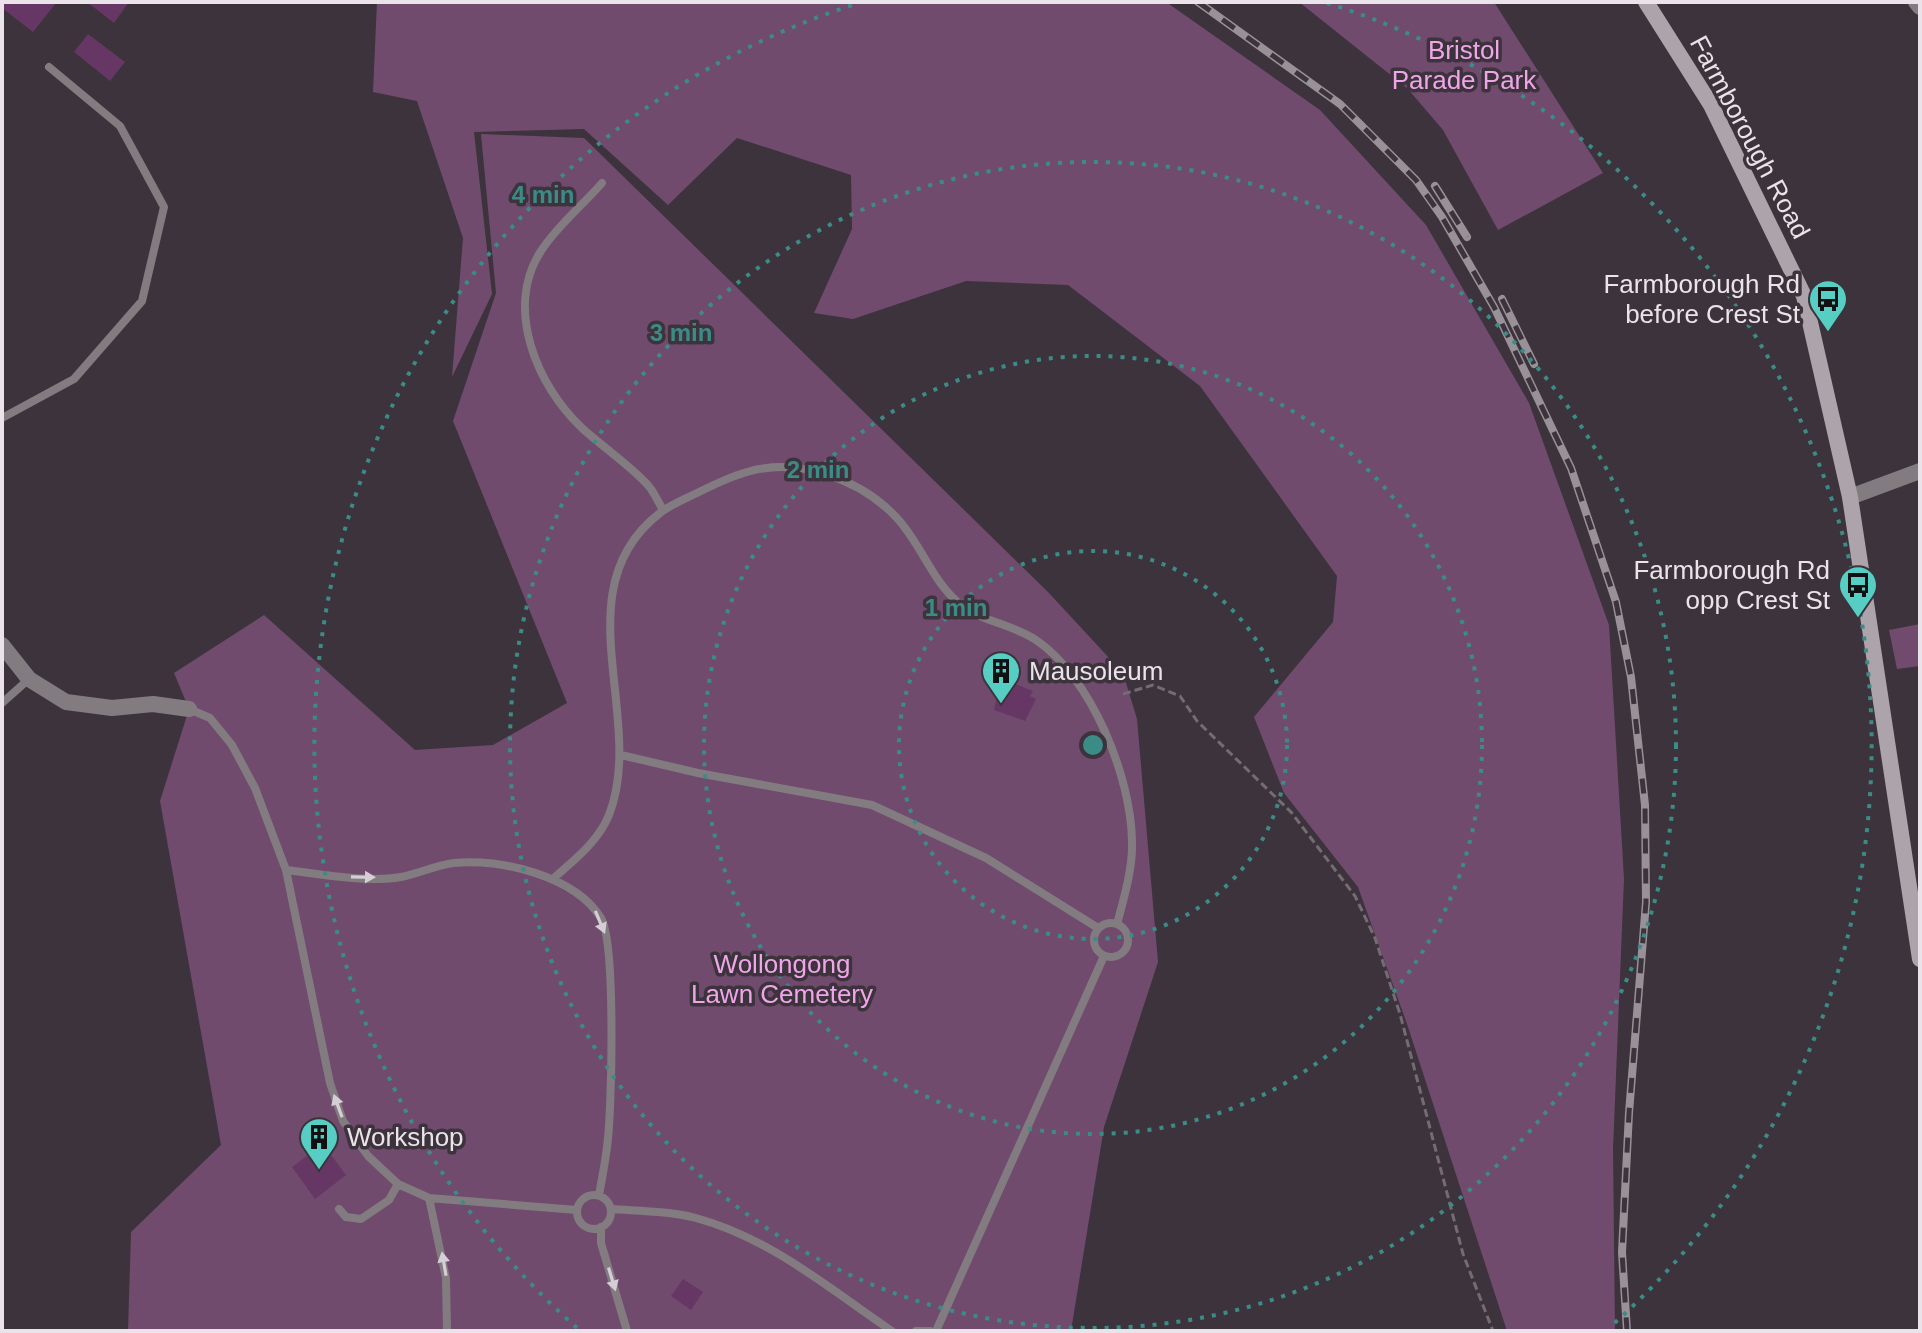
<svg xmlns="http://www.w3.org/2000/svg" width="1922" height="1333" viewBox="0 0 1922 1333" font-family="Arial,sans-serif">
<rect width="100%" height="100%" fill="#3d333c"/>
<path fill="#714b6e" d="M377,2h789l154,108 106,115 103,178 80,222 15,254 -11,270 2,182h-108l-100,-307 -49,-137 -74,-94 -30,-76 79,-95 4,-46 -137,-190 -132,-101 -102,-4 -113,38 -39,-6 38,-84 -1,-54 -114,-37 -69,67 -84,-76 -110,3 18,162 -40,83 11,-139 -46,-137 -44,-9z
M1299,2h195l109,171 -105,57 -55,-100 -36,-42z
M481,134l103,4 464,454 75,81 14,46 21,243 -54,165 -33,204h-943l3,-99 90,-87 -61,-344 29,-92 -15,-36 90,-58 151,135 78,-5 74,-42 -114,-282 43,-128z
M1920,624v42l-23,3 -8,-39z"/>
<path fill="#663764" d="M2,2h55l-24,30 -31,-24z
M87,2h42l-15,21z
M88,34l37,28 -15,19 -36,-29z
M1013,683l20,8 -3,5 6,3 -11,22 -31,-11 5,-24 12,4z
M323,1144l23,31 -31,24 -23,-32z
M683,1279l20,13 -12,18 -20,-14z"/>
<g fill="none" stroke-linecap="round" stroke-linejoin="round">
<path stroke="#746b73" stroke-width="3" stroke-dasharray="8 4" stroke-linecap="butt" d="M1123,694l30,-9 27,11 17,25 94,91 64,84 20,42 25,76 63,240 30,77"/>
<path stroke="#827c81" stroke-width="8" d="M602,183c-20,23 -45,43 -61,68 -37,57 -4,135 41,177 18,17 56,43 69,61 4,6 8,14 12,21
M2,418l72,-39 68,-78 22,-94 -44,-81 -71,-59
M2,703l27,-24
M189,709l21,9 22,27 23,43 31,82 44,213 13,38 25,35 30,28 31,14 148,12
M621,755l77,18 174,32 114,53 112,70
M286,870c35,4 80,13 115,7 17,-3 35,-12 53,-14 46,-5 121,13 147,55 15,25 11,194 6,229 -2,16 -5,32 -8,48
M554,878c20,-18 44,-36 55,-63 38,-97 -48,-226 51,-302 10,-8 25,-14 37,-20 16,-8 32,-16 50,-21 51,-15 113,7 149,45 25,26 36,65 64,87 22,18 52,20 76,36 55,37 95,136 96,201 1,27 -8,57 -15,83
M1094 940a17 17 0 1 1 34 0a17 17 0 1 1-34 0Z
M577 1212a17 17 0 1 1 34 0a17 17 0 1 1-34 0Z
M429,1198l17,80 1,53
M339,1209l7,8 15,2 28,-19 9,-16
M611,1209c28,2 58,2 85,9 74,20 134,71 196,113
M601,1227v16l26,88
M916,1331h14
M936,1331l168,-375"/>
<path stroke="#827c81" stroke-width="16" d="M1916,2l4,5
M1850,497l70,-26
M2,645l27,34 37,23 46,6 41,-4 36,5"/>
<path stroke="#aca3ab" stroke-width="16" d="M1646,2l65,103 93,191 46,201 70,462"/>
<g stroke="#999198" stroke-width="8">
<path id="rail" d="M1198,2l142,102 76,76 26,37 52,90 77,161 45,134 15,75 14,128 1,97 -17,211 -7,139 5,79
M1435,186l32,51
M1502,299l32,65"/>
</g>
<use href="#rail" stroke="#3d333c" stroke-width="5" stroke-dasharray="15" stroke-linecap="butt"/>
</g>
<defs><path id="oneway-solid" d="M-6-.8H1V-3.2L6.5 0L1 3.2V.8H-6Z" transform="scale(2)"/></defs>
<g fill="#d5ced4">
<use href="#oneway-solid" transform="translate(363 877) rotate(1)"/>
<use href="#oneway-solid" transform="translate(600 922) rotate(67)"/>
<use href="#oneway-solid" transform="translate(338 1106) rotate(-110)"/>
<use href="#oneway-solid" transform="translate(444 1264) rotate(-100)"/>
<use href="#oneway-solid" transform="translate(612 1279) rotate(73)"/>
</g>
<g fill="none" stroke="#3b8c87" stroke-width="4" stroke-dasharray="4 8">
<circle cx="1093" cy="745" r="194"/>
<circle cx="1093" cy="745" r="389"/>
<circle cx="1093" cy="745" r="583"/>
<path d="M577 1328A778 778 0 0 1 859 3M1327 3A778 778 0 0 1 1609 1328"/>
</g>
<defs>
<g id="bus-pin" transform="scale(2)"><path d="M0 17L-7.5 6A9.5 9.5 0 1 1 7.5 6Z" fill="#56cec3" stroke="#3d333c"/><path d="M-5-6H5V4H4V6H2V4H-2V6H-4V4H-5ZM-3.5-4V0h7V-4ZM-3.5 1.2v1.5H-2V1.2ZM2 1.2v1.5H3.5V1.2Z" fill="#111"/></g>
<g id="building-pin" transform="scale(2)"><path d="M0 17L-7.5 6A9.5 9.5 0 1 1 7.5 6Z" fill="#56cec3" stroke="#3d333c"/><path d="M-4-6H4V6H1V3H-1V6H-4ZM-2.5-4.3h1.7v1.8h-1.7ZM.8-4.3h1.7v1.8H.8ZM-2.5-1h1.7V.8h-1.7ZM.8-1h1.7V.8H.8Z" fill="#111"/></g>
</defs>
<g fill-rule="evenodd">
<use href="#bus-pin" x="1828" y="299"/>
<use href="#bus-pin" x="1858" y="585"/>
<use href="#building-pin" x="1001" y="671"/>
<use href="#building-pin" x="319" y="1137"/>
</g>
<g text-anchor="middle" stroke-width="7" stroke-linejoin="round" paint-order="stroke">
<g font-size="26" fill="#efa6e9" stroke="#3d333c">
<text x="1464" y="59">Bristol<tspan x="1464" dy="30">Parade Park</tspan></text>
<text x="782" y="973">Wollongong<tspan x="782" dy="30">Lawn Cemetery</tspan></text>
</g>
<g font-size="26" fill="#eae3e9" stroke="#3d333c">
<text transform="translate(1750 137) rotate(62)" y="9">Farmborough Road</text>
</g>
<g font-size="26" fill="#eae3e9" stroke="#3d333c" text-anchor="end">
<text x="1800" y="293">Farmborough Rd<tspan x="1800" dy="30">before Crest St</tspan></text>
<text x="1830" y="579">Farmborough Rd<tspan x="1830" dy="30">opp Crest St</tspan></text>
<text x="1029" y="680" text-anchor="start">Mausoleum</text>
<text x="347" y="1146" text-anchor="start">Workshop</text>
</g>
</g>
<circle cx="1093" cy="745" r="12" fill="#3b8c87" stroke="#3d333c" stroke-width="4"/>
<g font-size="24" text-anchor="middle" font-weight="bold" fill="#3b8c87" stroke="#3d333c" stroke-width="7" stroke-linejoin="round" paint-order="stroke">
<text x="543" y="203">4 min</text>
<text x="681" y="341">3 min</text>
<text x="818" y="478">2 min</text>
<text x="956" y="616">1 min</text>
</g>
<rect width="1922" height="1333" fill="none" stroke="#eae3e9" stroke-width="8"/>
</svg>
